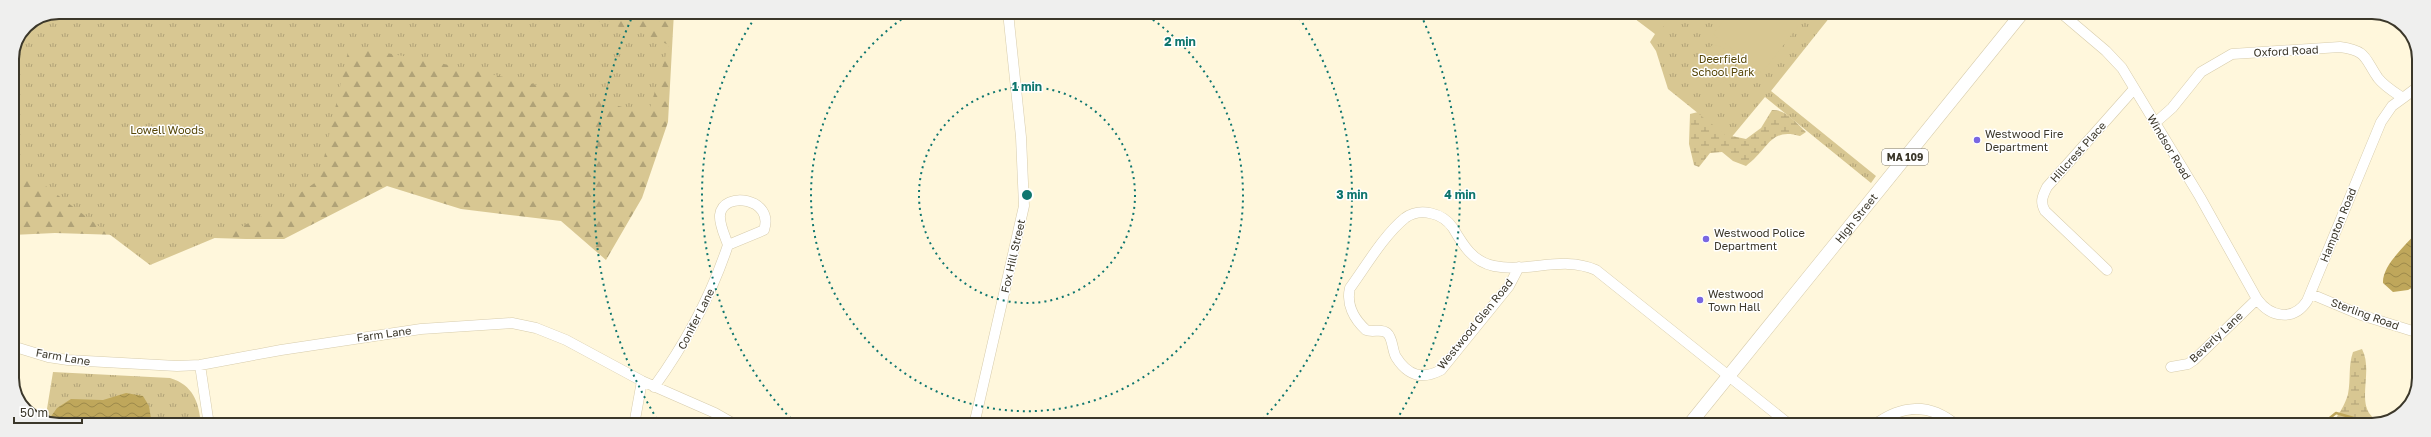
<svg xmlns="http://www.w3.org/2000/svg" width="2431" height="437" viewBox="0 0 2431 437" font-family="'Golos Text',sans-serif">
<defs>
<pattern id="forest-firs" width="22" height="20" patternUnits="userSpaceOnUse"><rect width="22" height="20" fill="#d8c792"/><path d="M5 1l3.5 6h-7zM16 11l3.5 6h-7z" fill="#b0a277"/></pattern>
<pattern id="wetland-marsh" width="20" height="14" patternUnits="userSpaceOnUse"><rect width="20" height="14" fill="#d8c792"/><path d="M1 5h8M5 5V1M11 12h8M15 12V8" fill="none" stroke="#b0a277"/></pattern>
<pattern id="park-tufts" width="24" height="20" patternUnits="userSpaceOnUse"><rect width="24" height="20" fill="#d8c792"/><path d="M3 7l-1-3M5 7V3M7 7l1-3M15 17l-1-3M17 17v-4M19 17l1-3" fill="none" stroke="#b0a277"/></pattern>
<pattern id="water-waves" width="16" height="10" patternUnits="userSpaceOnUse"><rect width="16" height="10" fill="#bfa75b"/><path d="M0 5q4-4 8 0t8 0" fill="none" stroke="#9c894b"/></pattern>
</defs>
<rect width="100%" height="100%" fill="#fff7dc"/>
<path fill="url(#forest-firs)" d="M59,12h615l-6,110 -26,76 -36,62 -45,-39 -100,-12 -74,-23 -103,53h-38l-191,-6 -43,2v-176l14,-33z"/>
<path fill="url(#wetland-marsh)" d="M1772,110c14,-1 25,14 34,22l-6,4c-30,-9 -31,13 -54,30l-13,-5 -11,-9 -12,1 -11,14 -5,-2 -5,-21 1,-30 8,-2 34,24 14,3 15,-11z
M2362,349c13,25 -11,61 19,73l-9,3h-40c6,-11 13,-19 16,-31 3,-15 0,-28 5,-42z"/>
<path fill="url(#park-tufts)" d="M59,12h507l75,21 28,12 -21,69c-99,-27 -198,-52 -299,-67l-30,133 -41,28 -37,19 -91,38 -132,-100 -6,7v-113l14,-33z
M1626,12h208l-63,79 105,85 -5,7 -106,-86 -35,42 -62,-50 -12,-38 -6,-9 5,-8z
M53,372l117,6c23,7 29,24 31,47h-148l-8,-4z"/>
<path fill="#d8c792" d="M1638,12h27l6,6 -14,16 -23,-16z
M1731,12h78l-47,61 -49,-39z
M1712,45c19,1 28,19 17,34l-13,7 -18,-15h-5l-2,-3 3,-4h4z"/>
<path fill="url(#water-waves)" d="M2419,233v51l-11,6 -15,2 -10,-9c-1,-17 21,-36 32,-49z
M126,393l17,3 6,10 3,19h-99l-6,-3 10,-14 14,-9 32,1z"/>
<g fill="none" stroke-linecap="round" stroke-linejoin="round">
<path stroke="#bfa75b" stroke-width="2.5" d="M43,420l7,2
M2321,425l15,-12 39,11"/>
<g stroke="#d7ccac" stroke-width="11">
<path id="minor" d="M2060,12l46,39 16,17 78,129 57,102c13,18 36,23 50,2l74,-179 11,-16 11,-8
M2155,123l17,-15 29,-36 31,-18 108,-7c28,4 24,11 38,31 6,8 16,14 25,20l16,-12
M1519,267l-10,19 -68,84c-19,10 -33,6 -45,-13 -4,-7 -3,-19 -9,-24 -6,-5 -14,0 -21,-3 -12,-11 -20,-26 -16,-42 16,-22 34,-53 55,-70 15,-11 38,-5 48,10 10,17 20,34 41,38 35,7 69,-11 102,4l194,155
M2107,270l-62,-59c-5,-9 -3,-14 2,-24l87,-98
M2311,294l50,21 58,18
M12,346l36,11 20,3 109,6 23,-1 81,-15 140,-21 91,-6 24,5 30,12 76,41 73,32 21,12
M200,365l9,60
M2171,367l17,-3 6,-4 63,-61
M654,387c31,-43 57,-91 74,-142l36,-15c11,-32 -41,-40 -44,-15 -1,9 5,21 8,30
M634,425l8,-44
M974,425l50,-219 -3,-69 -13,-125
M1874,425c27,-20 55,-23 82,0"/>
</g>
<g stroke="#d7ccac" stroke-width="14">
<g id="major">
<path id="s1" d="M1689,425l334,-413"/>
</g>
</g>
<use href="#minor" stroke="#fff" stroke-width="10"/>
<use href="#major" stroke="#fff" stroke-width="13"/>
</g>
<g fill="none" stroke="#0f766e" stroke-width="2" stroke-dasharray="2 4">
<circle cx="1027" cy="195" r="108"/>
<path d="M1143 13A216 216 0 1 1 911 13"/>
<path d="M795 423A325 325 0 0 1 758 13M1296 13A325 325 0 0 1 1259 423"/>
<path d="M660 424A433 433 0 0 1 633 15M1421 15A433 433 0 0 1 1394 424"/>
</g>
<g fill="#7967e2" stroke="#fff" stroke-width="1.5">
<circle cx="1977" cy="140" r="4"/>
<circle cx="1706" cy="239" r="4"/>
<circle cx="1700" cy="300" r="4"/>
</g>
<g text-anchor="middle" stroke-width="3" stroke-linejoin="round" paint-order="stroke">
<rect fill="#fff" stroke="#76736a" stroke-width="1" x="1882" y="149" width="46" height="16" rx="3"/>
<g font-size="10" font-weight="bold" fill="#3b372a">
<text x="1905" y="161">MA 109</text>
</g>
<g font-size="11" fill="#3b372a" stroke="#fff">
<text transform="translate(2286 51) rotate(-3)" y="4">Oxford Road</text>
<text transform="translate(2169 147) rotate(59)" y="4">Windsor Road</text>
<text transform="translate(2078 152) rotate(-48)" y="4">Hillcrest Place</text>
<text dy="4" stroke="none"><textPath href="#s1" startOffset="266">High Street</textPath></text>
<text transform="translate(2338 225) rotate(-68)" y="4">Hampton Road</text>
<text transform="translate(1013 256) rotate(-77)" y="4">Fox Hill Street</text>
<text transform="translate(2365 314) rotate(20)" y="4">Sterling Road</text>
<text transform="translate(696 319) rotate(-63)" y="4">Conifer Lane</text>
<text transform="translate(1475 324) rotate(-51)" y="4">Westwood Glen Road</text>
<text transform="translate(384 334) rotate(-8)" y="4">Farm Lane</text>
<text transform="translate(2216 337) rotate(-43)" y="4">Beverly Lane</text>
<text transform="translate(63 357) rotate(10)" y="4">Farm Lane</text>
</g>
<g font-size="11" fill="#564607" stroke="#fff">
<text x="1723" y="63">Deerfield<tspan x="1723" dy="13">School Park</tspan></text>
<text x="167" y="134">Lowell Woods</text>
</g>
<g font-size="11" fill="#3b372a" stroke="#fff" text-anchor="start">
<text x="1985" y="138">Westwood Fire<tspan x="1985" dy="13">Department</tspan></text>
<text x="1714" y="237">Westwood Police<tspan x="1714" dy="13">Department</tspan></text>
<text x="1708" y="298">Westwood<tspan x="1708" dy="13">Town Hall</tspan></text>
</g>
</g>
<path d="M0 0H2431V437H0ZM59 19H2372A40 40 0 0 1 2412 59V378A40 40 0 0 1 2372 418H59A40 40 0 0 1 19 378V59A40 40 0 0 1 59 19Z" fill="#efefee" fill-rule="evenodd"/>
<path fill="none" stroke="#3b372a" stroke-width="2" d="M59 19H2372A40 40 0 0 1 2412 59V378A40 40 0 0 1 2372 418H59A40 40 0 0 1 19 378V59A40 40 0 0 1 59 19Z"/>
<circle cx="1027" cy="195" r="6" fill="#0f766e" stroke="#fff" stroke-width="2"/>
<g font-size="12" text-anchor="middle" font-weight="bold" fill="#0f766e" stroke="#fff" stroke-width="3" stroke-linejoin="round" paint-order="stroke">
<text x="1180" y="46">2 min</text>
<text x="1027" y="91">1 min</text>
<text x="1352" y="199">3 min</text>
<text x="1460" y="199">4 min</text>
</g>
<path d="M14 417v6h68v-6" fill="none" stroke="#3b372a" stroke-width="2"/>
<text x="20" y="417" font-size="12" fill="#3b372a" stroke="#ffffff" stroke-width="3" paint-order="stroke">50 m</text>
</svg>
